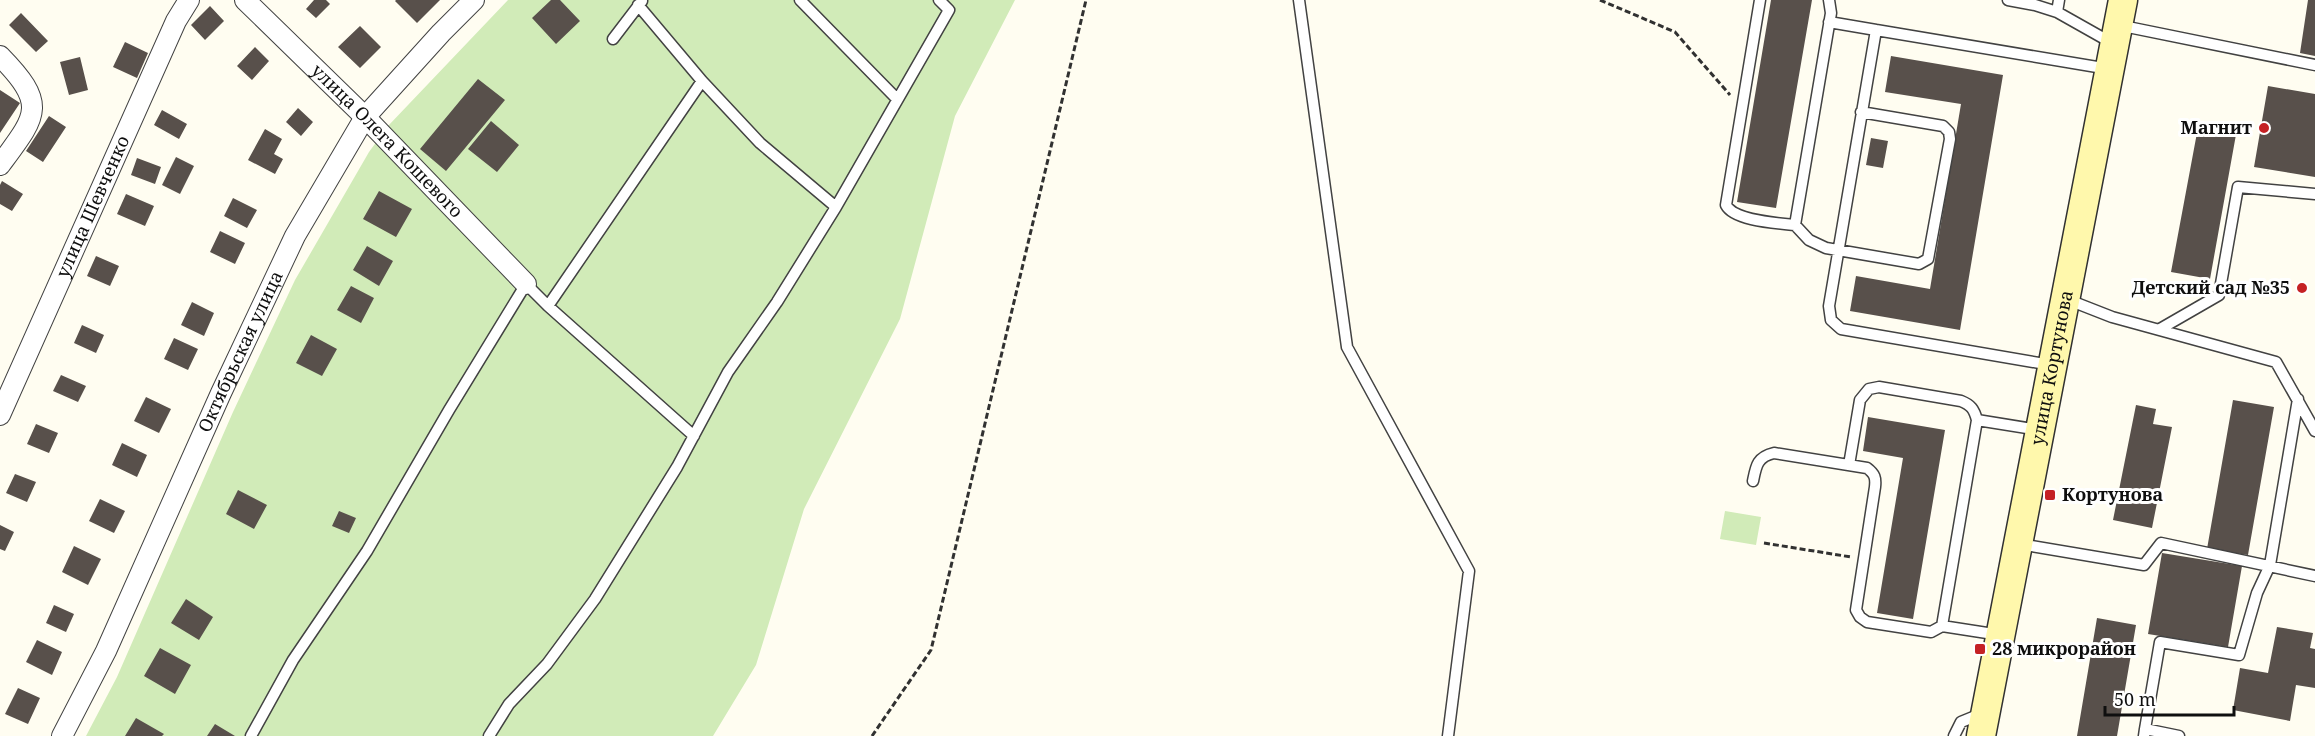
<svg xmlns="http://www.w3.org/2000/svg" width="2315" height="736" viewBox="0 0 2315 736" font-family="'Noto Serif',serif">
<rect width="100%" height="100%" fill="#fffdf1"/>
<path fill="#d1ebb8" d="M508,0h507l-60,116 -55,203 -96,190 -48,156 -43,71h-627l31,-59 116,-265 62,-132 74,-128 19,-26z
M1725,511l36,6 -5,28 -36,-6z"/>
<path fill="#58504b" d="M314,0h12l4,4 -14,14 -10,-9z
M396,0h44l-23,23 -22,-22z
M551,0h9l20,21 -24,23 -24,-26z
M1771,0h41l-36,208 -39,-6z
M2308,0h7v56l-15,-3z
M210,6l14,15 -19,19 -14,-15z
M21,13l27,28 -12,11 -27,-27z
M360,26l21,21 -21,21 -22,-21z
M125,42l23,11 -11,25 -24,-11z
M255,47l14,14 -17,19 -15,-14z
M1891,56l112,19 -43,255 -110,-19 6,-35 74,13 31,-185 -76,-12z
M80,57l8,33 -19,5 -9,-33z
M478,79l27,21 -59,71 -26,-22z
M2268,86l47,8v83l-61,-10z
M0,90l20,13 -20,30z
M298,108l15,14 -12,14 -15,-14z
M162,110l25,14 -8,15 -25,-14z
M49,116l17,11 -23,35 -17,-11z
M491,121l28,24 -22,27 -29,-23z
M2199,122l38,7 -27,150 -39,-7z
M265,129l17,10 -8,15 9,5 -8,15 -27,-14z
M1871,138l17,3 -5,27 -17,-3z
M176,157l18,9 -14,28 -18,-9z
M137,158l24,9 -6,17 -24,-9z
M2,181l21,13 -11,17 -12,-7v-19z
M379,191l33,18 -16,28 -33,-18z
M126,194l28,12 -9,20 -28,-12z
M233,198l24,12 -10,18 -23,-12z
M220,231l25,12 -10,21 -25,-12z
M367,246l26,15 -14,25 -26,-16z
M96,256l23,10 -9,20 -23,-10z
M351,286l23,12 -13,25 -24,-13z
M192,302l22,11 -10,23 -23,-11z
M82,325l22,10 -8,18 -22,-10z
M311,335l26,14 -15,27 -26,-13z
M174,338l24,11 -10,21 -24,-11z
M61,375l25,11 -8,16 -25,-11z
M146,397l25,12 -12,24 -25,-12z
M2233,400l41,7 -26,148 -41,-6z
M2136,405l20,4 -3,15 19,3 -20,101 -39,-8z
M1868,417l77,13 -32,189 -36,-6 26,-155 -40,-7z
M36,424l22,9 -9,20 -22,-9z
M122,443l25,12 -10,22 -25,-12z
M15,474l21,8 -9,20 -21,-9z
M238,490l29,15 -13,24 -28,-15z
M100,499l25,12 -11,22 -25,-12z
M339,511l17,7 -7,15 -17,-7z
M0,525l14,7 -9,19 -5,-2z
M74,546l27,13 -13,26 -26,-13z
M2162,553l80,13 -14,81 -80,-13z
M186,599l27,18 -14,23 -28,-17z
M54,605l20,9 -8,18 -20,-9z
M2097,618l39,7 -19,111h-40z
M2277,627l36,6 -3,15 5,1v39l-19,-3 -6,36 -57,-11 7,-42 28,5z
M37,640l25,12 -10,23 -26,-13z
M160,648l31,17 -16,29 -31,-18z
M18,688l22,10 -12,26 -23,-10z
M136,718l28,16 -2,2h-37z
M215,724l20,12h-28z"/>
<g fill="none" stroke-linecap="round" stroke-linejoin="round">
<g stroke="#424242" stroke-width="13">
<path id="lane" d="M800,0l97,99
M1299,0l48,347 122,224 -21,165
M1760,0l-34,205c8,16 52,18 69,20l36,-212 -2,-13
M2008,0l27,5 22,7 55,31
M638,5l64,76 58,62 76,64
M2057,12l2,-12
M1829,22l47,8
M2118,25l197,40
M613,39l29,-38
M1795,225l14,15 17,8 93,16 9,-5 22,-120 -1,-7 -6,-6 -82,-14
M2066,299l46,18 164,45 39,69
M548,306l154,-225
M2160,329l59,-34 19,-108 77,7
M2051,365l-210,-36 -10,-9 -2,-14 47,-276 233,39
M1849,465l11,-65 9,-11 10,-2 82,14c10,4 13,8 16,19
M1753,481c3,-15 4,-24 21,-28l93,15c8,6 9,10 8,19l-19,123 4,7 7,5 64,10 11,-6 35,-206 62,10
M2019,544l125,21 17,-22 154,33
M1942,626l58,9
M2145,729l15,-87 79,13 18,-62 13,-28 28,-166
M251,736l42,-76 74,-109 82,-141 77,-126 22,22 146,130
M489,736l20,-32 38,-40 48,-65 82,-132 51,-95 49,-70 59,-95 113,-197 -10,-10
M1954,736l7,-14 22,-9
M2144,736l1,-7 34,7"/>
</g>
<g stroke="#424242" stroke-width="22">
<g id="street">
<path id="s1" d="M245,0l120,117 161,167"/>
<path d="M0,56c48,49 37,59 0,109"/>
<path id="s2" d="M0,415l176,-394 13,-21"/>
<path id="s3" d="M62,736l44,-85 115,-258 74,-157 70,-119 76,-84 33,-33"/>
</g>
</g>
<g stroke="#313131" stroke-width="31">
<g id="secondary">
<path id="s4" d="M1981,736l142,-736"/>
</g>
</g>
<path stroke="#313131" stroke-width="3" stroke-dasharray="6 3" stroke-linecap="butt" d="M1600,0l75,32 55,63
M1764,543l87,14
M872,736l59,-86 155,-650"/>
<use href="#lane" stroke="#fff" stroke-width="10"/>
<use href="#street" stroke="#fff" stroke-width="20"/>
<use href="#secondary" stroke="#fff8ac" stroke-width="28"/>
</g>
<g fill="#c52124" stroke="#fff" stroke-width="2">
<circle cx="2264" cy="128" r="6"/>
<circle cx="2302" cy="288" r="6"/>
<rect x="2044" y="489" width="12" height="12" rx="3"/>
<rect x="1974" y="643" width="12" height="12" rx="3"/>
</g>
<g text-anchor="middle" stroke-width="6" stroke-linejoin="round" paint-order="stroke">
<g font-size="18" font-weight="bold" fill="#0f0f0f" stroke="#fff" text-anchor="end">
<text x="2252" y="134">Магнит</text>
<text x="2290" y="294">Детский сад №35</text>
<text x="2062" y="501" text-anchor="start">Кортунова</text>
<text x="1992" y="655" text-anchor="start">28 микрорайон</text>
</g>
<g font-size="18" fill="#0f0f0f" stroke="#fff">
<text dy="6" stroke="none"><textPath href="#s1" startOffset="200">улица Олега Кошевого</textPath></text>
<text dy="6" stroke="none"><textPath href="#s2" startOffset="228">улица Шевченко</textPath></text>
<text dy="6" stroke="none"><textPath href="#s3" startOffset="424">Октябрьская улица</textPath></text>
<text dy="6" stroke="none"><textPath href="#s4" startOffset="375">улица Кортунова</textPath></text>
</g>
</g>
<path d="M2105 706v9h129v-9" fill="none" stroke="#0f0f0f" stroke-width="3"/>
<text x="2114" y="706" font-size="18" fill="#0f0f0f" stroke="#ffffff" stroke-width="4.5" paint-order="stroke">50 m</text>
</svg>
